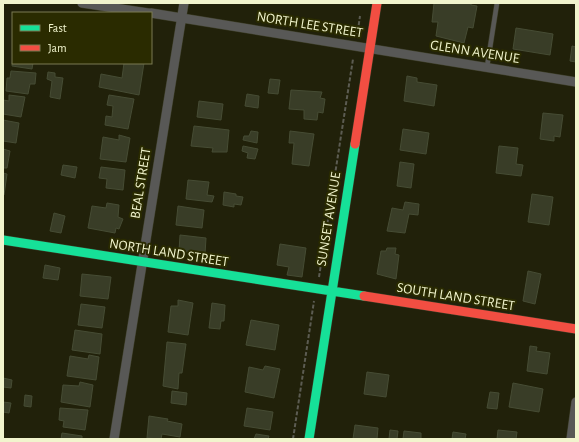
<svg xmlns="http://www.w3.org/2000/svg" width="579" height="442" viewBox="0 0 579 442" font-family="'Alegreya Sans',sans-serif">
<rect width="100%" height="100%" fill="#21210a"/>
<path fill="#393d27" stroke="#464c34" d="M434,3h37v2l6,1 -4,22 -5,-1 -4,16 -28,-7 2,-14h-6z
M516,28l37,6 -3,21 -37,-6z
M572,46l4,1v15l-6,-1z
M13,58v5h20l-1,6 -20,-3z
M124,63h20l-5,32 -40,-8 2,-13 21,4z
M11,71l25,2 -1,11h-5l-2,10 -22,-3 1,-13h3z
M48,72l7,1v4l8,1 -3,21 -10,-2 2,-16 -5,-2z
M407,76l10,2v4l20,3 -3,21 -30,-5z
M270,79l10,1 -2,14 -10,-1z
M291,90l31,2 -2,6 5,1 -2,14 -5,-1 -1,8 -13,-1v-9l-15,-1z
M247,94l12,2 -1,12 -13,-2z
M9,95l16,2 -4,20 -18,-3v-14l6,1z
M109,95l25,4 -6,30 -23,-4 1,-9 6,1 1,-11 -6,-1z
M199,101l24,3 -2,16 -24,-3z
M543,113l20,2 -3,22 -6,-1v5l-14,-2z
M3,120l16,3 -3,20 -13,-2z
M194,126l35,4 -2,22h-15l1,-4 -22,-2z
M403,129l26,4 -3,21 -26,-4z
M251,131l7,1 -1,11 -14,-3 1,-4h5z
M290,131l24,3 -5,32 -17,-2 2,-21h-5z
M119,135l11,3 -4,24 -26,-3 3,-22 16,3z
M243,146l15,3 -3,10 -8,-1 1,-5 -6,-2z
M499,146l19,2 -2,16 7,1 -2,11 -25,-3z
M3,149l7,2 -3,17h-4z
M400,162l14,2 -3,24 -14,-2z
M63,165l14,2 -2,11 -14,-3z
M101,167l24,3 -2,20 -17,-2 1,-9 -8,-1z
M3,173l4,1 -3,21h-1z
M188,180l21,2 -2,13 7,1 -2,6 -26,-3z
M224,192l12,2v2l7,1 -2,8 -7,-1v3l-11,-2z
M532,194l21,3 -4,28 -21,-3z
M405,202l14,2 -1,11 -9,-1 -4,19 -18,-2 5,-23 11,2z
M107,203l12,2 -1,12 5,2 -4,10 -3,-1 -1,5 -27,-5 4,-22 14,2z
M178,206l26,4 -2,18 -26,-3z
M54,213l11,3 -4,17 -11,-2z
M180,235l26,3 -1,16 -26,-3z
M280,244l26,4 -4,29 -15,-2 2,-8 -12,-2z
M387,248h9l-1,6 4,1 -3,24 -19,-5 4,-23h5z
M45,265l15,3 -2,12 -15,-2z
M528,271l13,3 -6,30 -12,-3z
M82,274l29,3 -3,22 -28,-3z
M178,300l15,3 -5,32 -20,-3 3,-26h7z
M212,303l13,2 -1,16h-3l-1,8 -11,-1z
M81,304l24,3 -3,21 -24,-3z
M251,320l28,5 -4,25 -29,-5z
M75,330l27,4 -2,20 -28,-4z
M167,342l19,2 -4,29h-3l-1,16 -15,-3z
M530,346l7,1 -1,4 14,2 -3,21 -20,-3z
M89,355l10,2 -3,23 -29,-4 3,-20 18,3z
M265,366l15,3 -6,29 -29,-6 4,-25 14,3z
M367,372l22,3 -3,22 -22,-3z
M3,378l9,2 -1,8 -8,-1z
M80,382l13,3 -3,22 -29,-5 2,-17 16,1z
M513,383l30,6 -4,23 -30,-5z
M172,391l15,2 -1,12 -15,-2z
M490,392l9,1 -2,16 -10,-1z
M25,395l7,1 -1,11 -7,-1z
M3,402l8,1 -2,10 -6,-1z
M60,408l28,2 -3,20 -22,-3 1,-6 -5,-1z
M247,408l26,4 -3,18 -26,-4z
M149,416l19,3 -1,2 15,3 -2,13 -18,-3 -1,5 -14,-1z
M355,425l23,3 -1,11h-24z
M390,430l8,1 -1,8h-8z
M498,430l19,2 -1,7h-19z
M404,431l17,2v6h-18z
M453,432l13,2 -1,5h-13z
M62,433l20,3v3h-21z
M256,434l13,2 -1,3h-14z"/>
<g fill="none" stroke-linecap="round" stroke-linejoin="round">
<g stroke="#3c3d27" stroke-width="5.5">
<path id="lane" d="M487,67l10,-64"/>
</g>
<g stroke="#3c3d27" stroke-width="10">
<path id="street" d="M82,3l66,10
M151,13l425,69
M114,439l70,-436
M571,439l5,-37"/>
</g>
<g stroke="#3c3d27" stroke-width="10">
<path id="fast" d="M3,240l361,56
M309,439l46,-295"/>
</g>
<g stroke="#3c3d27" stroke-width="10">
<path id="jam" d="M355,144l22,-141
M364,296l212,33"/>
</g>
<path stroke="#5c5c52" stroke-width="2" stroke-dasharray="4 2" stroke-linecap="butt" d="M357,37l3,-21
M319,277l34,-218
M293,439l21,-138"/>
<use href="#lane" stroke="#585856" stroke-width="4.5"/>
<use href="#street" stroke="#585856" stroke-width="9"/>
<use href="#fast" stroke="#16e098" stroke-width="9"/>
<use href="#jam" stroke="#f24e42" stroke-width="9"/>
</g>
<g text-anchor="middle" stroke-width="4" stroke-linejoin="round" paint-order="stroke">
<g font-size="14" fill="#f1f4cd" stroke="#2a2b00">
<text transform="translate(310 24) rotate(9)" y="5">NORTH LEE STREET</text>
<text transform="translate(475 51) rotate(9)" y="5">GLENN AVENUE</text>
<text transform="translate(140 183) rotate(-81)" y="5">BEAL STREET</text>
<text transform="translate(328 219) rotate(-81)" y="5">SUNSET AVENUE</text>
<text transform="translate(169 252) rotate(9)" y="5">NORTH LAND STREET</text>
<text transform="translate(456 296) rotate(9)" y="5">SOUTH LAND STREET</text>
</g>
</g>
<rect width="579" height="442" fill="none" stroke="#f1f4cd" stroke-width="8"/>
<rect x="12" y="12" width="140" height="52" fill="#2a2b00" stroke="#7a7b52"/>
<rect x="20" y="25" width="20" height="6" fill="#16e098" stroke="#7a7b52"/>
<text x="48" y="32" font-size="12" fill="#f1f4cd">Fast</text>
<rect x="20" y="45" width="20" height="6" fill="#f24e42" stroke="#7a7b52"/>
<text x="48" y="52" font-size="12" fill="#f1f4cd">Jam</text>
</svg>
